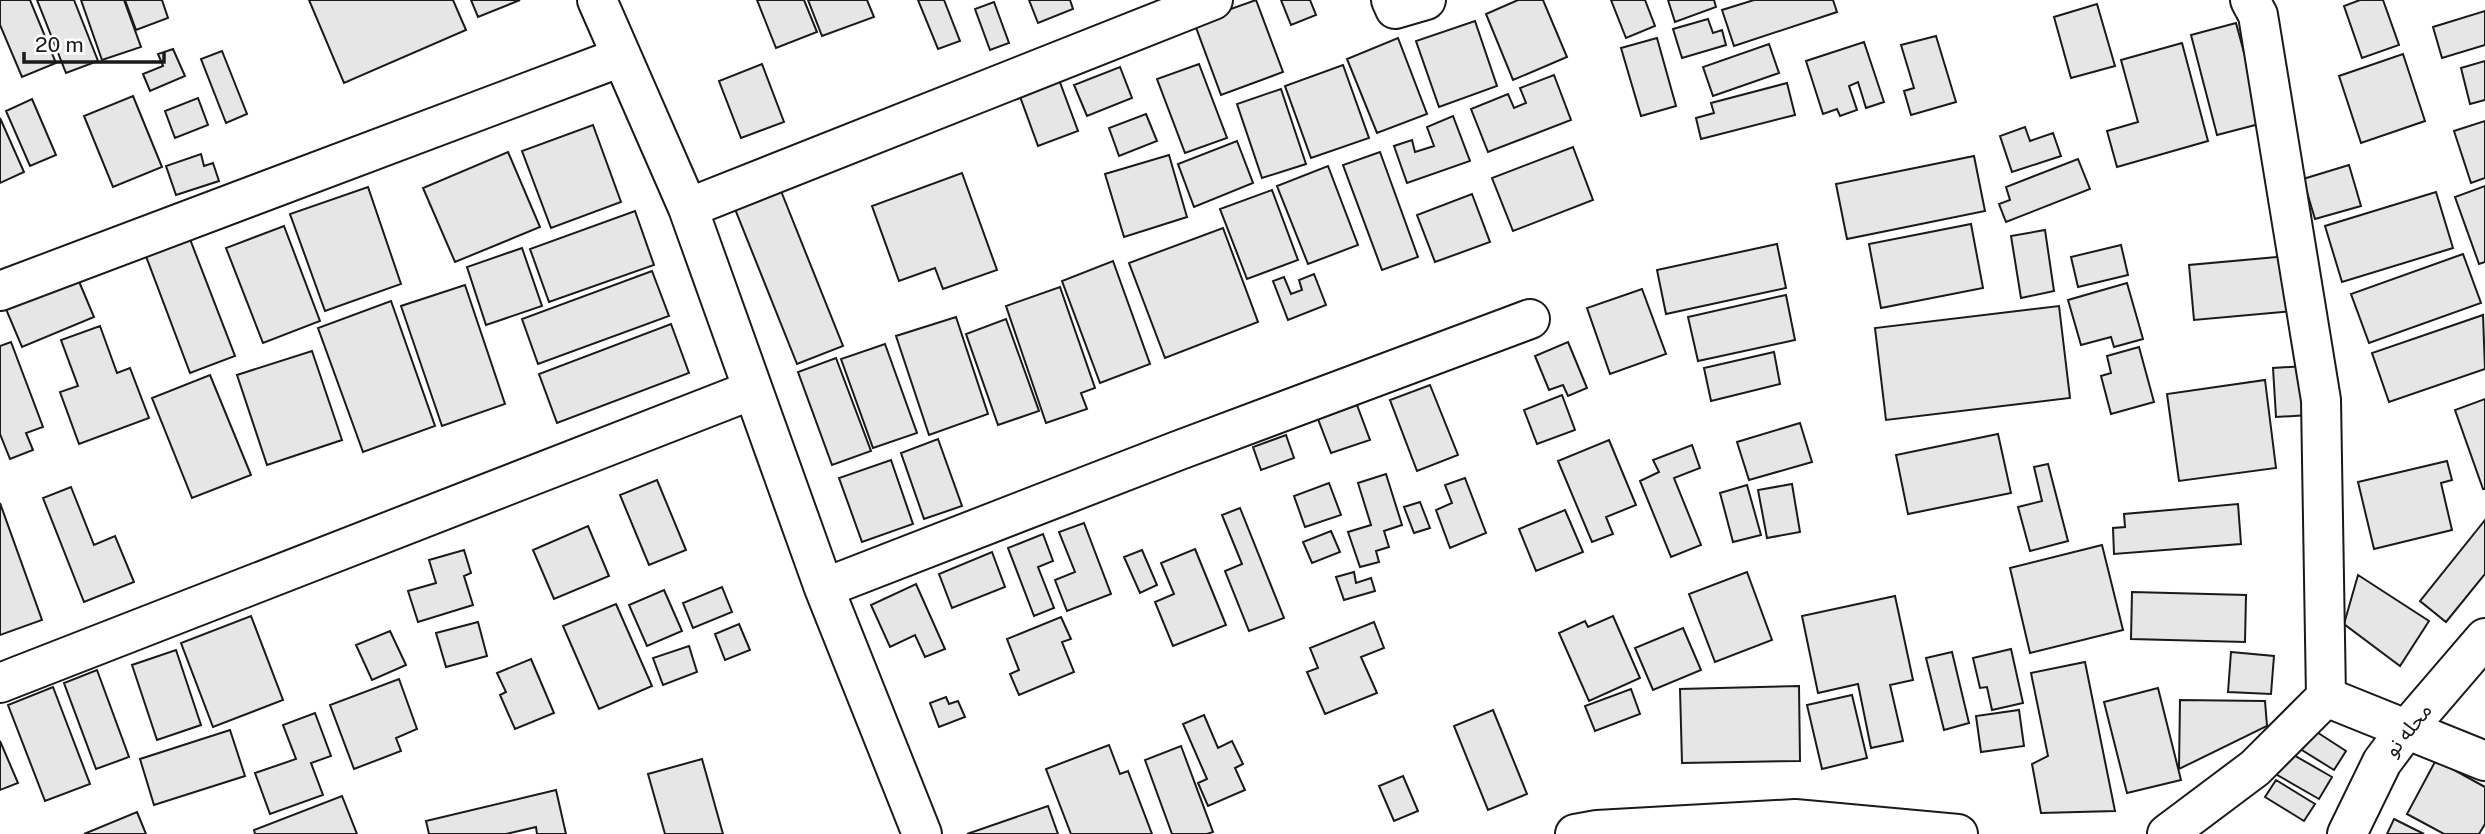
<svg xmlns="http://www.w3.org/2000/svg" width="2485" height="834" viewBox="0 0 2485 834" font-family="'Public Sans','Noto Sans Arabic',sans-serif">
<rect width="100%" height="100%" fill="#fff"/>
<path fill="#e6e6e6" stroke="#1a1a1a" stroke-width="2" d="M0,0h30l26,63 -34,14 -22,-52z
M37,0h37l24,61 -32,12z
M81,0h43l17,47 -39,13z
M125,0h37l6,18 -32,12z
M309,0h144l13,30 -122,53z
M471,0h49l-42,17z
M757,0h47l13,32 -41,16z
M808,0h59l7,17 -52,19z
M918,0h26l16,41 -22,8z
M1029,0h41l3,9 -35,14z
M1256,0l27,72 -62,23 -27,-73z
M1281,0h29l6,15 -25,10z
M1518,0h25l24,57 -54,23 -27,-66z
M1611,0h34l10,26 -29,12z
M1668,0h46l2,7 -41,15z
M1754,0h79l4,12 -103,34 -12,-36z
M2360,0h23l16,45 -37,13 -18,-52z
M994,2l15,41 -19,7 -15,-41z
M2097,4l18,62 -44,12 -17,-61z
M2485,11v34l-43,13 -9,-31z
M1708,19l5,14 9,-3 4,15 -44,13 -9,-29z
M1475,21l22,65 -58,21 -23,-66z
M2236,23l27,100 -46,12 -26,-100z
M1936,36l20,66 -45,13 -7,-24 10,-3 -13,-43z
M1398,38l29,76 -50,19 -30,-74z
M1657,38l19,68 -35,10 -20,-68z
M1864,42l20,60 -18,6 -8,-26 -9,4 8,24 -17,6 -3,-7 -14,5 -17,-53z
M2182,43l26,98 -91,26 -10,-36 31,-9 -17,-62z
M1769,44l10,29 -66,23 -10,-29z
M173,49l12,27 -35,15 -7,-17 20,-8 -5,-12z
M222,51l25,63 -21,9 -25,-64z
M2403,54l22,67 -64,22 -22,-67z
M2485,61v39l-15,4 -9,-36z
M762,64l22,58 -43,16 -22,-57z
M1199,64l28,74 -42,15 -28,-74z
M1343,65l26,73 -58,20 -26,-72z
M1120,67l12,31 -45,18 -13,-31z
M1554,75l17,45 -83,32 -17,-43 37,-15 6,14 12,-5 -6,-15z
M1058,77l20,54 -40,15 -20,-55z
M1787,83l8,32 -94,24 -5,-21 18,-5 -3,-10z
M1281,89l25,75 -44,14 -25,-74z
M133,96l29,71 -49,20 -29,-71z
M198,98l10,27 -33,13 -10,-27z
M32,99l24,56 -26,11 -24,-55z
M1146,114l11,27 -38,15 -10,-28z
M1453,116l17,45 -63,22 -13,-37 18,-6 3,12 19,-6 -7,-19z
M0,118l24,54 -24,11z
M2485,121v57l-14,5 -17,-52z
M593,125l28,77 -70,26 -29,-77z
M2025,127l5,14 23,-8 8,23 -49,16 -12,-36z
M1237,141l16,42 -59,24 -16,-43z
M1573,147l20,53 -80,31 -21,-53z
M508,152l32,75 -85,35 -32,-74z
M1380,152l38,105 -36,13 -39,-105z
M201,154l3,12 9,-3 6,18 -43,14 -10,-29z
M1169,155l18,62 -63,20 -19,-63z
M1974,156l11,55 -138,28 -11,-55z
M2078,159l12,30 -84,33 -7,-18 11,-4 -4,-13z
M2349,165l12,41 -46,13 -12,-40z
M1328,166l30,79 -50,19 -31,-78z
M962,173l35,97 -54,19 -8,-21 -36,13 -27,-75z
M779,186l64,160 -46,18 -64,-160z
M2485,186v76l-6,2 -24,-67z
M368,187l33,97 -76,27 -35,-97z
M1272,190l26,70 -51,19 -27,-70z
M2436,192l17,56 -111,34 -17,-56z
M1472,194l18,48 -55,20 -18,-47z
M635,211l19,54 -105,37 -19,-53z
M1971,224l12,64 -102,20 -12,-64z
M284,226l36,95 -57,22 -37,-95z
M1223,228l35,94 -93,36 -36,-95z
M2045,230l9,61 -33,7 -10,-62z
M188,234l47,122 -45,17 -46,-122z
M1777,244l9,44 -120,26 -9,-44z
M2121,245l7,30 -50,12 -7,-30z
M522,248l20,58 -56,19 -19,-58z
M2463,254l18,49 -112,40 -18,-49z
M2289,256l5,55 -100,9 -5,-55z
M1113,261l37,103 -50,19 -38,-102z
M652,271l17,45 -131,48 -16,-45z
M75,272l19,45 -72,30 -19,-45z
M1314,274l12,31 -38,15 -15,-39 11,-4 7,17 11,-4 -3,-10z
M2127,283l16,56 -29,8 -3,-10 -30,8 -13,-45z
M465,285l40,119 -63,22 -41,-120z
M1060,287l35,101 -14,5 6,16 -41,14 -40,-117z
M1642,289l24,65 -56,20 -23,-66z
M1786,295l9,45 -97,21 -10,-44z
M391,301l44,125 -72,26 -45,-124z
M2059,306l11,92 -184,22 -11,-92z
M2483,315l2,54 -96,33 -17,-49z
M956,317l32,97 -59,21 -33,-99z
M1006,319l33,92 -41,14 -32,-91z
M671,324l18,49 -132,50 -18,-49z
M100,326l17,47 13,-5 19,50 -70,26 -19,-52 18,-6 -17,-46z
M11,342l32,85 -17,6 7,17 -23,9 -10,-25v-88z
M1568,342l19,46 -19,8 -5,-11 -14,5 -14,-34z
M885,344l32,89 -44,15 -32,-89z
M2139,347l15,55 -43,12 -10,-38 10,-3 -4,-17z
M312,351l30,89 -75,25 -30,-90z
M1774,352l6,32 -69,17 -7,-33z
M836,358l35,93 -39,14 -34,-93z
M2306,366l3,49 -33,2 -3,-49z
M210,375l41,100 -59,23 -40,-100z
M2265,380l11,88 -97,13 -12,-87z
M1430,385l28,70 -41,16 -27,-71z
M1562,395l13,35 -38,14 -13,-34z
M2485,399v90h-2l-28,-79z
M1357,405l13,35 -39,13 -13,-34z
M1800,423l12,39 -63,18 -12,-38z
M1998,434l13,59 -103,21 -12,-59z
M1286,435l8,23 -33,12 -8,-23z
M938,439l24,67 -38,13 -23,-66z
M1609,440l27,65 -30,12 7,17 -21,8 -34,-81z
M1692,445l8,23 -26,10 27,67 -30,12 -31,-76 19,-9 -6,-12z
M891,460l22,64 -51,18 -23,-64z
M2447,461l5,19 -11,3 11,47 -78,19 -16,-67z
M2048,464l20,77 -38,10 -12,-44 24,-6 -8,-34z
M1386,474l16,51 -18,6 5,16 -13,4 3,11 -19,5 -12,-35 23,-7 -13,-42z
M1465,478l21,55 -36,15 -14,-38 16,-7 -7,-18z
M657,480l29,70 -37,15 -29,-70z
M1329,483l12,32 -36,12 -11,-31z
M1792,484l8,48 -33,6 -9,-48z
M1747,485l14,50 -28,7 -13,-49z
M71,487l23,58 21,-9 19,46 -50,20 -41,-104z
M1420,502l10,26 -16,5 -10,-26z
M0,503l42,117 -42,15z
M2238,504l3,40 -127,10 -1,-26 12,-1 -1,-13z
M1240,508l44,110 -35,13 -24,-60 17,-7 -20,-49z
M1565,510l18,42 -47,19 -17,-42z
M2485,520v54l-39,48 -26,-21z
M1084,523l27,71 -44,17 -12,-31 20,-8 -16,-40z
M588,526l21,50 -55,23 -21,-49z
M1331,531l9,21 -28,11 -9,-21z
M1043,534l10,27 -15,6 16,41 -20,8 -26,-68z
M2102,545l21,85 -93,23 -20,-85z
M1195,549l31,76 -53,21 -18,-44 19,-8 -13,-31z
M464,550l7,23 -7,3 9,29 -55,17 -10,-31 28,-8 -7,-23z
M1142,550l15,35 -17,8 -16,-36z
M992,552l13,35 -53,21 -13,-34z
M1354,572l2,11 15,-5 4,13 -31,9 -8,-23z
M1747,572l25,68 -57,22 -26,-68z
M2358,575l71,46 -29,45 -56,-42z
M916,584l29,65 -20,8 -10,-22 -25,12 -19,-42z
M722,587l10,25 -39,16 -10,-25z
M664,590l18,41 -35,15 -18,-41z
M2132,592l114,3 -1,47 -114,-3z
M1895,596l18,84 -23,5 13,56 -32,7 -13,-64 -40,9 -16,-77z
M616,604l36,82 -53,23 -36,-83z
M251,616l32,84 -70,27 -32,-84z
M1613,616l27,62 -51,23 -30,-68 26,-12 3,6z
M1061,617l10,22 -9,3 12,30 -55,23 -9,-21 9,-4 -12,-31z
M478,622l9,34 -41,11 -10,-34z
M1374,622l10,26 -23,9 16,36 -52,21 -18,-42 11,-4 -8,-20z
M739,624l11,26 -25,10 -10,-26z
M1683,628l18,42 -48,20 -18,-42z
M390,631l16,34 -34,15 -16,-35z
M689,646l8,26 -34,13 -10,-27z
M2011,649l12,54 -31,7 -5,-23 -7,1 -7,-30z
M176,650l25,75 -44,15 -25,-75z
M1952,652l17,71 -25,7 -18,-72z
M2231,652l43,4 -3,38 -43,-2z
M531,659l23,54 -39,16 -15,-34 6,-3 -9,-19z
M2085,662l30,149 -74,2 -9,-49 16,-8 -17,-83z
M97,670l32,87 -33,12 -32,-86z
M399,679l18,50 -21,9 5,13 -47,18 -24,-64z
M1799,686l1,75 -118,2 -2,-74z
M53,687l37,97 -45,17 -37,-96z
M2158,688l23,92 -54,13 -23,-91z
M1631,689l9,25 -45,17 -10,-25z
M1852,695l15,63 -45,11 -15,-64z
M946,697l3,7 9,-3 7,16 -26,10 -9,-24z
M2180,700l85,1 2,25 -88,43z
M1493,710l34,84 -39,16 -34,-84z
M2019,710l5,36 -43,6 -5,-36z
M315,713l16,43 -20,7 12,32 -53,19 -15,-41 41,-14 -13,-34z
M1204,715l14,33 14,-7 11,23 -8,4 10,22 -37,16 -10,-23 9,-4 -24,-55z
M2309,727l37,24 -12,19 -37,-23z
M230,730l15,46 -91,29 -14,-46z
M0,741l18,42 -18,7z
M1109,745l11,29 8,-3 24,63h-81l-25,-65z
M1181,746l32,86 -6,2h-35l-27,-74z
M2285,750l47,27 -13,22 -47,-27z
M702,759l21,75h-58l-17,-60z
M2436,760l49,27v37l-6,10h-35l-37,-20z
M1403,776l15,35 -24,10 -15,-35z
M2276,780l39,24 -11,17 -39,-24z
M556,790l10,44h-29l-1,-7 -30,7h-77l-3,-13z
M342,796l15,38h-102l-1,-4z
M1048,806l10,28h-91z
M137,812l9,22h-62z
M2394,819l30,15h-37z"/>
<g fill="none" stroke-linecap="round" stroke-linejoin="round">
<g stroke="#1a1a1a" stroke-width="42">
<path id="minor" d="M597,0l91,208 136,380 98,246
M1391,0l4,9 31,-9
M2250,0l8,15 63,385 5,297
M688,208l525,-208
M0,291l621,-234
M824,588l353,-137 353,-132
M0,683l752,-293
M1575,834l22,-4 198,-11 163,15
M2167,834l88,-66 71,-71 159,64
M2347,834l35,-72 24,-32 79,-92"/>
</g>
<use href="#minor" stroke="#fff" stroke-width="38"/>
</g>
<g text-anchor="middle" stroke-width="5" stroke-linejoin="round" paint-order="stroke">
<g font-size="21" fill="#1a1a1a" stroke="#fff">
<text transform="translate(2408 730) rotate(-51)" y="7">محله نو</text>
</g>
</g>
<path d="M24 52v10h140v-10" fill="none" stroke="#1a1a1a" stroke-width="3.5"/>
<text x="35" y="52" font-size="21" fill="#1a1a1a" stroke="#ffffff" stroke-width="5" paint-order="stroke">20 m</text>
</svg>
